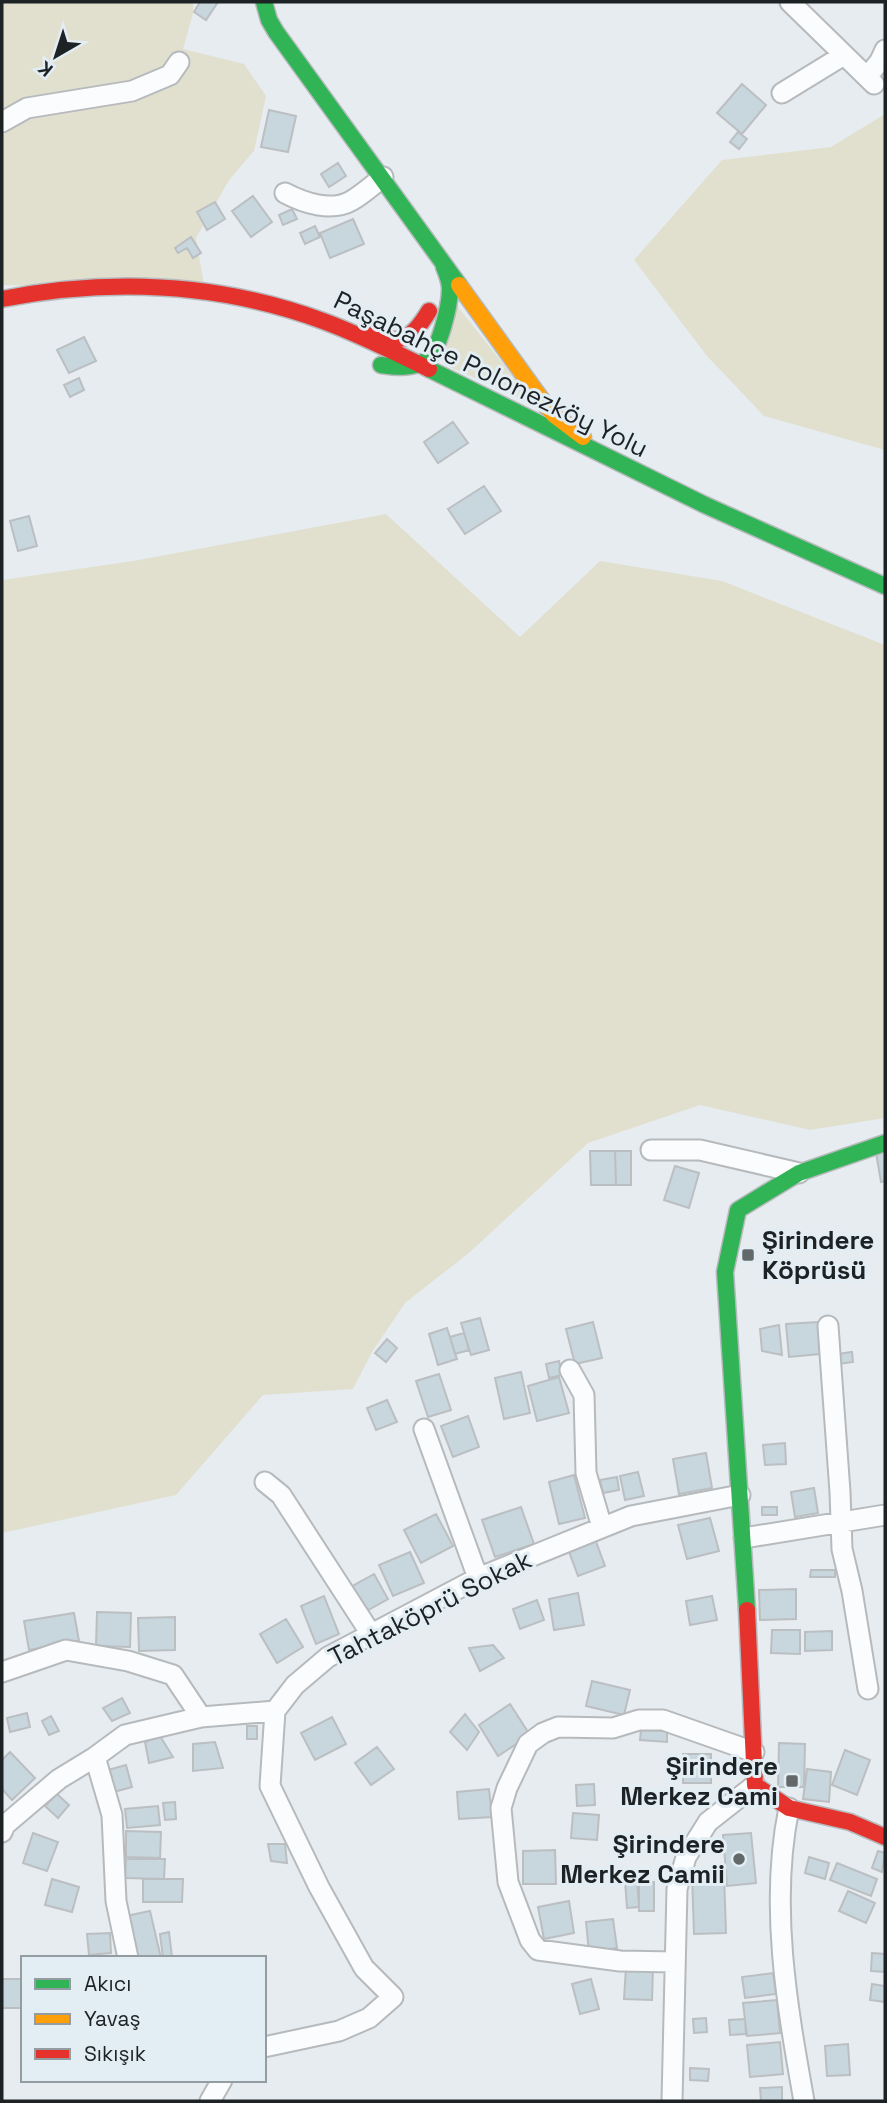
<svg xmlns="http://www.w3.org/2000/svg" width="887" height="2103" viewBox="0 0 887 2103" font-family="'Space Grotesk',sans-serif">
<rect width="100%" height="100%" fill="#e6ecf0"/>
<path fill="#e1e0cf" d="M2,2h191v11l-10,36 61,15 22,32 -12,55 -25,29 -33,58 9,53 -203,-6z
M885,114v336l-121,-34 -57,-60 -73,-96 88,-100 109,-13z
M454,302l82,103 -93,-41z
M386,514l134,123 80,-76 122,20 163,64v473l-75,12 -110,-25 -112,38 -118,109 -65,51 -33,49 -19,37 -90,6 -87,100 -174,38v-953l131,-19z"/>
<path fill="#c8d6dd" stroke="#bbbfc2" stroke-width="2" d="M200,2h18l-12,18 -12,-8z
M742,84l24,21 -24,29 -25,-21z
M269,110l27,6 -8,36 -27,-5z
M738,132l9,7 -8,10 -9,-7z
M338,163l8,13 -17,11 -8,-13z
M253,196l19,26 -21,15 -19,-26z
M215,202l10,17 -18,11 -10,-18z
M292,209l5,10 -14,6 -4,-10z
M353,219l11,25 -34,14 -10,-25z
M315,226l5,11 -15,7 -5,-11z
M191,237l10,16 -8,5 -6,-10 -9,5 -3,-5z
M84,337l12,24 -27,12 -12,-23z
M79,378l5,12 -14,7 -6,-12z
M453,422l15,21 -30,20 -14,-21z
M484,486l17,25 -36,23 -17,-25z
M29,516l8,30 -19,5 -8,-30z
M590,1151h25l1,34h-25z
M615,1151h16v34h-15z
M885,1152v29l-4,1 -5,-29z
M675,1166l24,7 -10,35 -25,-8z
M480,1318l9,32 -18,5 -10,-32z
M593,1322l9,36 -27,6 -9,-35z
M818,1322l2,32 -31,3 -3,-33z
M779,1325l3,30 -20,-4 -2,-22z
M447,1328l10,31 -19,6 -9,-31z
M464,1333l5,17 -14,4 -5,-17z
M387,1339l10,9 -11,14 -11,-9z
M852,1352l1,10 -15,2 -1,-10z
M559,1361l3,14 -13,3 -3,-14z
M521,1372l9,41 -26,6 -9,-41z
M439,1374l12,36 -23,7 -12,-36z
M559,1377l10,36 -32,8 -9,-35z
M387,1400l10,22 -21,8 -9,-22z
M468,1416l11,31 -26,10 -12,-31z
M785,1443l1,21 -21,1 -2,-20z
M706,1453l6,35 -33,6 -6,-35z
M638,1472l6,24 -19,4 -5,-24z
M574,1475l11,43 -26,6 -10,-42z
M617,1477l2,13 -16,3 -3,-13z
M814,1488l4,25 -23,4 -4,-25z
M521,1507l13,37 -39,13 -13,-37z
M762,1507h15v8h-15z
M436,1514l17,32 -32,17 -17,-33z
M710,1518l9,33 -32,8 -9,-34z
M595,1539l10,27 -27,10 -10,-27z
M410,1552l14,31 -31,13 -14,-31z
M811,1570h24v7h-25z
M374,1574l14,25 -25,14 -14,-25z
M796,1589v30l-36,1 -1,-30z
M578,1593l6,32 -30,5 -5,-31z
M324,1596l15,38 -23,10 -15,-38z
M712,1596l5,24 -27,5 -4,-24z
M537,1600l7,20 -24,9 -7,-20z
M97,1612l34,1 -1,34 -34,-1z
M74,1613l5,28 -50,9 -5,-29z
M175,1617v33l-36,1 -1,-33z
M286,1619l17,28 -26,16 -17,-29z
M772,1630h28v24l-29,-1z
M832,1631v19l-27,1v-19z
M493,1645l11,13 -24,13 -11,-23z
M592,1681l38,9 -6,25 -38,-9z
M122,1698l8,15 -18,8 -9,-13z
M510,1704l20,31 -32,21 -19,-31z
M27,1713l3,14 -20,5 -3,-14z
M465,1714l14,18 -12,18 -17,-18z
M51,1716l8,15 -10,4 -7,-14z
M332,1717l14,27 -31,16 -14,-27z
M247,1726h10v13h-10z
M641,1730l26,1v11l-27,-2z
M160,1736l13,21 -24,6 -4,-21z
M215,1742l8,26 -30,3v-27z
M779,1743l26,1 -1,43h-26z
M377,1747l17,22 -23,16 -16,-22z
M845,1750l25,10 -13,35 -25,-10z
M10,1752l25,26 -23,22 -10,-11v-29z
M683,1754h28v29h-28z
M126,1765l6,22 -18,5 -6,-22z
M807,1769l24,3 -2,30 -26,-3z
M594,1784l1,21 -18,1 -1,-21z
M489,1789l3,28 -33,2 -2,-27z
M57,1794l12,11 -11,13 -13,-12z
M175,1802l1,17 -11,1 -2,-17z
M158,1806l2,19 -33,3 -2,-19z
M573,1813l26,2 -2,25 -26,-2z
M126,1831l35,1 -1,26 -34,-1z
M33,1833l25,9 -11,29 -24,-8z
M751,1833l5,50 -29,3 -4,-51z
M268,1844h17l2,19 -16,-2z
M555,1850l1,34h-33v-33z
M878,1851l7,2 -3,19 -10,-4z
M809,1857l20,6 -4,16 -20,-6z
M126,1859h39l-1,20 -39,-1z
M837,1863l40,16 -6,17 -41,-16z
M724,1874l2,59 -32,1 -2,-59z
M52,1879l27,8 -7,25 -27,-7z
M143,1879h40l-1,23h-39z
M637,1879l2,28 -12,1 -2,-28z
M654,1882v29h-15v-28z
M848,1891l27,12 -9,20 -27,-12z
M569,1901l5,32 -30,6 -6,-32z
M150,1911l11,47h-24l-11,-42z
M613,1919l4,29 -28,4 -3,-30z
M169,1932l3,25 -9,1 -3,-24z
M110,1933l1,20 -22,2 -2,-21z
M872,1953l13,1v18l-14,-1z
M626,1967l27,1 -1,32 -28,-1z
M773,1973l3,21 -31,4 -3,-21z
M2,1979h21v29h-21z
M591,1979l8,30 -19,5 -8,-30z
M872,1984l13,2v16l-15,-2z
M777,2000l3,33 -33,3 -4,-33z
M706,2018l1,14 -13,1 -1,-14z
M745,2019l1,15 -16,1 -1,-15z
M780,2042l3,32 -33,3 -3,-32z
M848,2044l2,31 -23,1 -2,-30z
M690,2068l19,1 -1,12 -18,-1z
M782,2087v14h-21l-1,-13z"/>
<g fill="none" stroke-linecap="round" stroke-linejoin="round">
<g stroke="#b6babd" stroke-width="23">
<path id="street" d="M790,2l84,82
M867,77l13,-16 5,-11
M782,93l62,-38
M2,122l25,-14 105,-17 38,-16 9,-13
M285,193c19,10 46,19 66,8 11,-6 22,-16 32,-24
M651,1150h49l99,23
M828,1326l12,166 2,57 10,42 16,98
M570,1370l14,25 2,78 16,54
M424,1429l54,149
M265,1482l16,13 90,139
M744,1538l141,-23
M2,1672l64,-22 62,11 45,14 28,42
M95,1757l17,58 4,86 12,57
M789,1808c-20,96 -2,198 15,293
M2,1832l3,-7 54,-46 36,-22 30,-22 76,-18 74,-6 20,-26 33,-28 150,-79 153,-62 109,-21
M674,1962l-54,-1 -82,-11 -8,-10 -22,-58 -7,-74 6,-20 21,-44 15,-11 15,-6 55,1 26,-8h24l91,32
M264,2047l75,-16 30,-13 24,-21 -29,-29 -45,-81 -49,-101 5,-75
M210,2101l12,-21
M672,2101l5,-212 9,-32 22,-35 47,-37"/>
</g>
<g stroke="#b6babd" stroke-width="19">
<path id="fast" d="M264,2l5,18 7,12 183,253
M381,365c14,2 31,4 44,-4 14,-7 25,-57 25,-72 0,-8 -3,-15 -6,-22
M429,369l276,136 180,81
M747,1610l-22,-338 13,-62 61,-37 86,-30"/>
</g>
<g stroke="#b6babd" stroke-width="19">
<path id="slow" d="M459,285l85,118 10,12 29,22"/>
</g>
<g stroke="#b6babd" stroke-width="19">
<path id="jam" d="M2,299c109,-21 215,-17 321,22 36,13 71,31 106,48
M367,335c33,10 44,6 62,-24
M747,1610l8,175 34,23 61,14 35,15"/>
</g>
<use href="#street" stroke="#fbfcfd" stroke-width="19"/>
<use href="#fast" stroke="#30b455" stroke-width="16"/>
<use href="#slow" stroke="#ff9f0a" stroke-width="16"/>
<use href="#jam" stroke="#e5322d" stroke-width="16"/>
</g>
<g fill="#63696b" stroke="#e2edf4" stroke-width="2.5">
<rect x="741" y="1248" width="14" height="14" rx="3.5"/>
<rect x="785" y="1774" width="14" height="14" rx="3.5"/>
<circle cx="739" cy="1859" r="7"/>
</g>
<g text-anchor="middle" stroke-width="6" stroke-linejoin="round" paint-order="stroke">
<g font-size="26" fill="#1d2224" stroke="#e2edf4">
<text transform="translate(491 374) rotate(26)" y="9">Paşabahçe Polonezköy Yolu</text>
<text transform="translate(430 1608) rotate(-27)" y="9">Tahtaköprü Sokak</text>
</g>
<g font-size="26" font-weight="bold" fill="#1d2224" stroke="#e2edf4" text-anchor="end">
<text x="762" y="1249" text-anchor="start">Şirindere<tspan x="762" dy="30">Köprüsü</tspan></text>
<text x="778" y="1775">Şirindere<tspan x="778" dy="30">Merkez Cami</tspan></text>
<text x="725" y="1853">Şirindere<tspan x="725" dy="30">Merkez Camii</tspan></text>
</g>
</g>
<rect width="887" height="2103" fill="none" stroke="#1d2224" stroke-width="7"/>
<rect x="21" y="1956" width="245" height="126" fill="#e2edf4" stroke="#939ca1" stroke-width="2"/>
<rect x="35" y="1979" width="35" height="10" fill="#30b455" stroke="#939ca1" stroke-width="2"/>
<text x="84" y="1991" font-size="21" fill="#1d2224">Akıcı</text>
<rect x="35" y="2014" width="35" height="10" fill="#ff9f0a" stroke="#939ca1" stroke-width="2"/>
<text x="84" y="2026" font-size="21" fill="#1d2224">Yavaş</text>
<rect x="35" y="2049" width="35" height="10" fill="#e5322d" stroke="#939ca1" stroke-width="2"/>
<text x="84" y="2061" font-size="21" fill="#1d2224">Sıkışık</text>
<g transform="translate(56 56) rotate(219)" stroke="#e2edf4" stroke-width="5" paint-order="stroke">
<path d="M0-5L12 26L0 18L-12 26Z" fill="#1d2224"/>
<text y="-10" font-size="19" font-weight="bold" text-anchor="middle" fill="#1d2224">K</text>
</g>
</svg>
